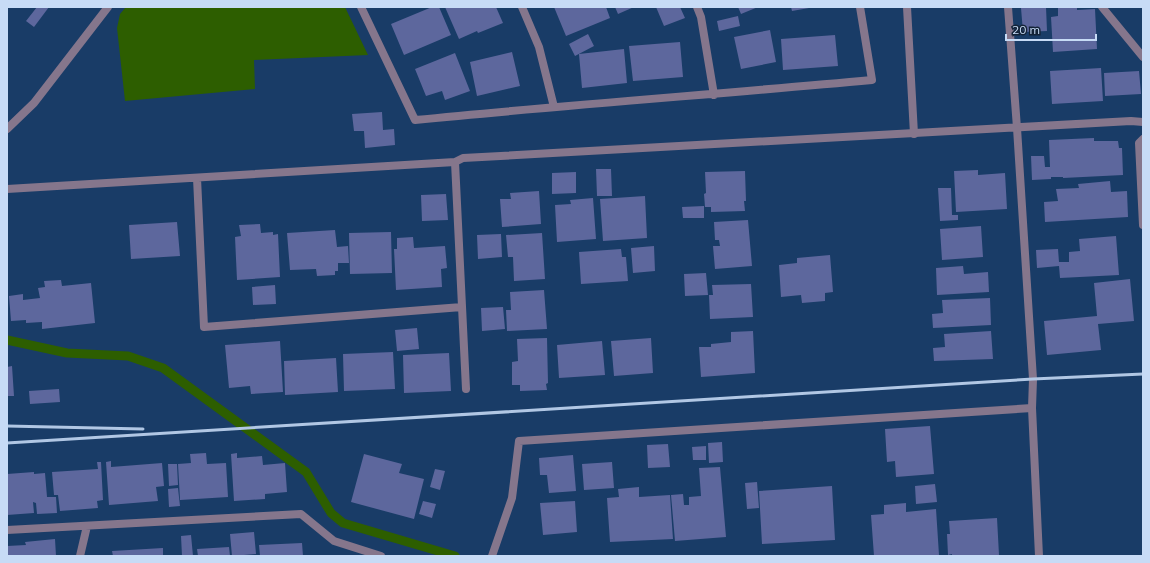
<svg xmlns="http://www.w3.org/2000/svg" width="1150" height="563" viewBox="0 0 1150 563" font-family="Mulish,sans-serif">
<rect width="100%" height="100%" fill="#193c67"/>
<path fill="#2d5e00" d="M126,7h219l23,48 -114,5 1,29 -130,12 -8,-73 3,-14z"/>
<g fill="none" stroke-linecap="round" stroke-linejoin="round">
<path stroke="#2d5e00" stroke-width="9" d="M7,340l60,13 61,3 35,12 143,104 25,41 12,10 112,33"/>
</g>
<path fill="#5d679d" d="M37,7h12l-15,20 -8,-6z
M432,7h7l12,28 -47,20 -13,-31z
M445,7h51l7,16 -25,10 -1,-2 -18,8z
M554,7h52l4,11 -44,18z
M615,7h19l-16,7z
M656,7h24l5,11 -21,8z
M738,7h20l-17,7z
M791,7h18v1l-17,3z
M1046,7l1,24 -24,1 -2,-24z
M1058,7h19v3l18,-1 2,40 -44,3 -2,-35 7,-1z
M738,16l2,10 -21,5 -2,-10z
M770,30l6,32 -35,7 -7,-32z
M588,34l6,12 -19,10 -6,-12z
M835,35l3,31 -55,4 -2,-31z
M680,42l3,35 -50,4 -4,-35z
M624,49l3,34 -45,5 -3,-34z
M512,52l8,34 -43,10 -7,-34z
M455,53l15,38 -25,9 -3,-9 -16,5 -11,-27z
M1101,68l2,33 -51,3 -2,-33z
M1139,71l2,23 -36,2 -1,-23z
M382,112l1,18 11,-1 1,16 -30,3 -1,-17h-10l-2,-17z
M1094,138v3h24l1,7h3l1,27 -60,3v-1h-12v2l-19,1 -1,-24h13l1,11h5l-1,-27z
M596,169h15l1,27h-15z
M978,170v5l27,-2 2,36 -51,3 -2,-41z
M745,171l1,30h-2l1,10 -34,1v-5h-6l-1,-13 2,-1 -1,-21z
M576,172v21l-24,1v-21z
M1110,181l1,11 16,-1 1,26 -83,5 -1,-20 14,-1 -2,-12 23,-1 -1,-4z
M938,188h13l1,27h6v5l-18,1z
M539,191l2,33 -39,3 -2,-28h11l-1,-6z
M446,194l2,26 -26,1 -1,-26z
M645,196l2,42 -44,3 -3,-42z
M593,198l3,41 -39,3 -2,-37 16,-1 -1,-4z
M704,206v12h-21l-1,-11z
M748,220l4,46 -37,3 -2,-23h7l-1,-6h-4l-1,-18z
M177,222l3,34 -49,3 -2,-34z
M260,224l1,9 12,-1v3l5,-1 2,43 -43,3 -2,-43 6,-1 -2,-11z
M981,226l2,31 -41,3 -2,-31z
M335,230l2,17 11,-1 1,17h-11v8h-3v4l-18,1 -1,-7 -26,1 -3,-37z
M391,232l1,41 -42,1 -1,-41z
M542,233l3,46 -31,2 -1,-24h-5l-2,-22z
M501,234l1,23 -24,2 -1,-24z
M1116,236l3,39 -59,3 -1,-12 -22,2 -1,-18 22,-1 1,13h10v-10l11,-1 -1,-12z
M413,237l1,11 31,-2 2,22 -6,1 1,18 -46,3 -2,-41h3v-11z
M654,246l1,25 -22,2 -2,-25z
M621,249l1,8h4l2,24 -47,3 -2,-32z
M830,255l3,37 -8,1v8l-23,2 -1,-8 -20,2 -2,-32 18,-2v-5z
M963,266l1,8 24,-2 1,20 -52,3 -1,-27z
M706,273l2,22 -23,1 -1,-22z
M1130,279l4,42 -36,3 3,26 -54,5 -3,-34 53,-5 -3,-33z
M61,280l1,6 29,-3 4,40 -53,6v-7l-16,1v-3l-15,1 -2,-25 14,-2v6l17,-2 -2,-10 7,-1 -1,-6z
M751,284l2,33 -43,2 -1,-24h4l-1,-10z
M275,285l1,19 -23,1 -1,-18z
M544,290l3,39 -40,2 -1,-21h5l-1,-18z
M990,298l1,27 -58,3 -1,-14 11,-1 -1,-13z
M503,307l2,22 -23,2 -1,-23z
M417,328l2,21 -22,2 -2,-21z
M753,331l2,42 -54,4 -2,-30h12v-3l20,-2v-10z
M991,331l2,28 -59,2 -1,-13 12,-1 -1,-13z
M547,338l1,45 -2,1 1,6 -27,1v-6h-8v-23l6,-1 -1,-22z
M651,338l2,35 -39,3 -3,-35z
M280,341l3,51 -32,2 -1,-8 -21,2 -4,-43z
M602,341l3,34 -46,3 -2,-33z
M393,352l2,37 -51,2 -1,-37z
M449,353l2,38 -47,2 -1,-38z
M336,358l2,34 -53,3 -1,-34z
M12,366l2,30h-7v-29z
M59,389l1,13 -30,2 -1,-13z
M930,426l4,48 -38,3 -1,-16 -8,1 -2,-33z
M722,442l1,20 -14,1 -1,-20z
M668,444l2,23 -22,1 -1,-23z
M706,446v14h-13l-1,-13z
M206,453l1,11 19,-1 2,34 -48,3 -2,-36 13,-1 -1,-9z
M237,453v5l25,-2 1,9 22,-2 2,29 -22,2v5l-31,2 -3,-47z
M364,454l38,10 -3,9 25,6 -10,40 -63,-17z
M573,455l3,36 -27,2 -2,-18h-7l-1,-17z
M111,461v6l51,-4 2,23 -8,1 2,14 -49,4 -3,-43z
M97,462h4l2,38 -6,1 1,7 -38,3 -2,-16h-4l-2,-23 46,-3z
M612,462l2,26 -30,2 -2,-26z
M168,464h9l1,21 -9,1z
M720,467l6,70 -51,4 -4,-46 12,-1 1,11h5v-8l12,-1 -2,-28z
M435,469l10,2 -5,19 -10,-3z
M34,472v2l11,-1 2,24h9l1,16 -20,1 -1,-11 -3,-1 1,11 -27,2v-41z
M757,482l2,26 -12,1 -2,-26z
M935,484l2,18 -21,2 -1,-18z
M832,486l3,54 -73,4 -3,-53z
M639,487v10l31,-2 3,44 -63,3 -3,-44 12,-1 -1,-8z
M178,488l2,18 -11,1 -1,-18z
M423,501l13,3 -4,14 -13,-4z
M575,501l2,31 -34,3 -3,-32z
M906,503v9l30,-3 3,46 -65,1 -3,-41 13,-1v-9z
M997,518l2,37 -47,1v-2l-4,1 -1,-21h3l-1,-13z
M254,532l2,22 -24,2 -2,-22z
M191,535l2,21h-11l-1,-20z
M55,539l1,17h-49v-10l19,-1 -1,-3z
M302,543l1,13h-43l-1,-11z
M229,547l1,9h-32l-1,-7z
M163,548v8h-50l-1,-5z"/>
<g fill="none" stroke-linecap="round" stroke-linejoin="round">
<path stroke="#85768c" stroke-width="8" d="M907,7l7,127
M1102,7l41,50"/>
<path stroke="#85768c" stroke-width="8" d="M361,7l54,113c152,-15 304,-26 457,-40l-12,-73
M522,7l17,40 15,60
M697,7l4,10 13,78
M1008,7l9,121 16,251 -1,29 7,148
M7,129l27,-26 74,-96
M1143,139l-4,4 4,82
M455,162l11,227
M197,178l7,149 258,-20
M7,189l448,-27 8,-4 668,-37 12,1
M7,530l294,-16 33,27 47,15
M80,556l7,-30
M492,556l20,-58 7,-57 513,-33"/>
<path stroke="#b1c7e4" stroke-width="3" d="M7,426l136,3
M7,443l1026,-64 110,-5"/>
</g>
<rect width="1150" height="563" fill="none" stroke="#c7dbf6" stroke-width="16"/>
<path d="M1006 34v6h90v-6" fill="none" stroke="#c7dbf6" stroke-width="2"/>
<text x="1012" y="34" font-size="12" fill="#c7dbf6" stroke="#142337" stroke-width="3" paint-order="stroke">20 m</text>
</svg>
